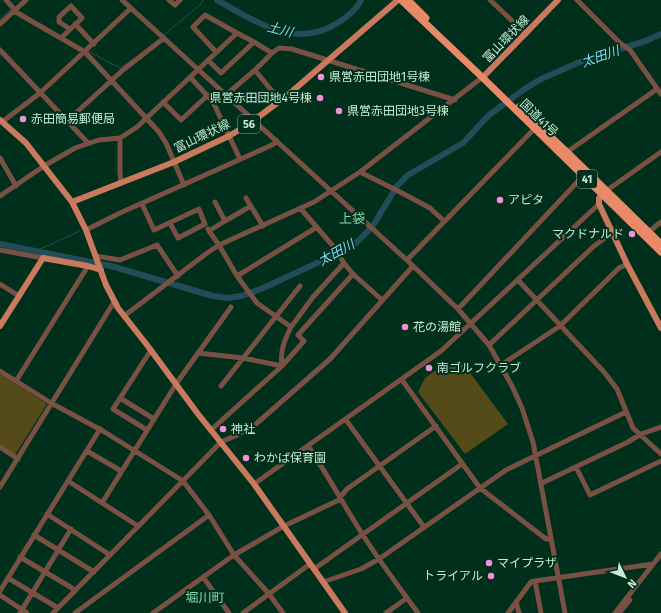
<svg xmlns="http://www.w3.org/2000/svg" width="661" height="613" viewBox="0 0 661 613" font-family="'Fira Sans','Noto Sans JP',sans-serif">
<rect width="100%" height="100%" fill="#002f1b"/>
<path fill="#544b19" d="M462,362l46,62 -43,30 -47,-62 7,-14 18,-13z
M0,374l47,30 -32,51 -15,-10z"/>
<g fill="none" stroke-linecap="round" stroke-linejoin="round">
<path stroke="#224c59" stroke-width="1" d="M0,19l11,-10
M164,35l37,-31 2,-4
M88,51l32,17 15,-10
M36,251l44,-20"/>
<path stroke="#224c59" stroke-width="6" d="M217,0c38,21 79,51 122,22 8,-5 18,-13 22,-22
M0,244l111,22 102,30 14,2 14,-2 20,-7 82,-38 13,-8 10,-10 8,-9 23,-38 11,-11 55,-32 26,-28 37,-27 15,-9 48,-21 54,-16 18,-8"/>
<path stroke="#785144" stroke-width="5" d="M6,0l9,10
M122,0l288,263 48,46 31,36 23,41 10,22 11,34 32,171
M169,0l6,5 5,-5
M490,0l36,34
M577,0l43,43 10,7 31,44
M14,11l71,41 74,80 7,11 18,42
M0,24l26,-24
M75,24l19,20
M61,38l21,-20 -11,-12 -12,11v5l11,7
M0,50l88,93
M216,52l-23,-25 12,-12 32,18
M272,53l-17,17 25,31
M208,60l13,13 33,-31
M190,77l23,25 27,57
M226,95l29,-25
M163,102l18,18 27,-25
M67,121l56,-51 41,-32
M2,122l38,-29 91,-85
M120,138v33l1,12
M567,152l90,-63
M0,158l16,28
M360,172l40,20 30,16 14,13
M606,191l55,-39
M0,196l44,-30 31,-18 24,-8 21,-2 17,-11 100,-94 17,9 18,11 7,-5 13,1 163,51
M246,198l17,28
M142,204l12,26 45,-21 6,15 -27,14 -8,-15
M225,221l26,-15
M208,229l1,2 16,-10 -10,-19
M86,230l34,-17 152,-68 5,-4
M209,231l10,14 18,31 20,27 34,24 22,-30 31,-34 -11,-17 -32,-37
M646,234l15,-12
M0,250l43,8
M96,256l24,4 37,-15 21,31
M407,260l130,-134
M344,263l9,11 29,26
M237,276l80,-49
M518,280l86,92 13,17 16,39 28,26
M0,284l19,12
M458,309l125,-133
M124,316l83,-63 12,-8 95,-43 46,-30 124,-96
M489,345l105,-99 19,-14
M198,353l45,5 39,8c-2,-15 2,-25 9,-39
M501,365l59,-39 59,-58 8,-4
M0,371l51,32 52,28 80,50 26,34 25,40 35,39 14,19
M402,380l78,108 66,51h5
M16,381l72,-115
M221,386l79,-100
M120,398l34,21
M346,420l78,107
M147,430l-34,-21 38,-59
M211,430l71,-64 22,-25 -6,-6 55,-61
M308,446c20,29 36,60 55,89 17,27 36,52 55,78
M0,447l18,12
M87,451l34,20
M576,467l14,28 71,-34
M68,481l70,45
M542,483l86,-41 13,-8 20,-7
M254,484l187,-133 158,-147
M0,487l114,-185
M340,497l7,-8 89,-63
M102,503l74,-119 55,-77
M47,514l63,41
M34,535l60,37
M20,557l52,31 3,3
M314,569l148,-105
M203,577l26,36
M8,578l50,30
M535,581l6,32
M323,582l38,-13 18,-10 127,-89 120,-58
M0,591l100,-162
M0,595l27,18
M516,602l3,11
M20,613l51,-84
M53,613l168,-171 14,-6 21,-12 74,-65 83,-93
M75,613l134,-98
M153,613l81,-58 50,-29 57,-27
M243,613l67,-49
M386,613l21,-15
M508,613l23,-31 4,-1 118,-17
M615,613l46,-59
M619,613l11,-13"/>
<path stroke="#ca795e" stroke-width="6" d="M485,75l73,-75
M0,120l26,23 46,59 14,28 20,55 12,23 29,37 51,69 56,70 91,129
M605,192l-6,6v6l28,60 34,64
M72,202l102,-40 55,-26 20,-12 40,-30 109,-94
M0,326l43,-68 45,8 13,4"/>
<path stroke="#ea8968" stroke-width="7" d="M401,0l82,78 178,174
M408,0l18,18
M519,107l48,45 94,92"/>
</g>
<g fill="#f391d5" stroke="#002f1b" stroke-width="1.5">
<circle cx="321" cy="77" r="4"/>
<circle cx="320" cy="98" r="4"/>
<circle cx="339" cy="111" r="4"/>
<circle cx="23" cy="119" r="4"/>
<circle cx="500" cy="200" r="4"/>
<circle cx="632" cy="234" r="4"/>
<circle cx="405" cy="327" r="4"/>
<circle cx="429" cy="368" r="4"/>
<circle cx="223" cy="429" r="4"/>
<circle cx="246" cy="458" r="4"/>
<circle cx="489" cy="563" r="4"/>
<circle cx="491" cy="576" r="4"/>
</g>
<g text-anchor="middle" stroke-width="4" stroke-linejoin="round" paint-order="stroke">
<g fill="#002f1b" stroke="#8ab39d" stroke-width="1">
<rect x="238" y="115" width="22" height="18" rx="3"/>
<rect x="577" y="170" width="20" height="18" rx="3"/>
</g>
<g font-size="11" font-weight="bold" fill="#c5ecd5">
<text x="249" y="128">56</text>
<text x="587" y="183">41</text>
</g>
<g font-size="12" fill="#c5ecd5" stroke="#002f1b">
<text transform="translate(506 39) rotate(-46)" y="4">富山環状線</text>
<text transform="translate(539 118) rotate(44)" y="4">国道41号</text>
<text transform="translate(202 136) rotate(-26)" y="4">富山環状線</text>
</g>
<g font-size="12" fill="#c5ecd5" stroke="#002f1b" text-anchor="start">
<text x="329" y="81">県営赤田団地1号棟</text>
<text x="312" y="102" text-anchor="end">県営赤田団地4号棟</text>
<text x="347" y="115">県営赤田団地3号棟</text>
<text x="31" y="123">赤田簡易郵便局</text>
<text x="508" y="204">アピタ</text>
<text x="624" y="238" text-anchor="end">マクドナルド</text>
<text x="413" y="331">花の湯館</text>
<text x="437" y="372">南ゴルフクラブ</text>
<text x="231" y="433">神社</text>
<text x="254" y="462">わかば保育園</text>
<text x="497" y="567">マイプラザ</text>
<text x="483" y="580" text-anchor="end">トライアル</text>
</g>
<g font-size="13" font-style="italic" fill="#82dcf8" stroke="#002f1b">
<text transform="translate(280 29) rotate(14)" y="5">土川</text>
<text transform="translate(600 56) rotate(-19)" y="5">太田川</text>
<text transform="translate(336 252) rotate(-29)" y="5">太田川</text>
</g>
<g font-size="13" fill="#83d4a9" stroke="#002f1b">
<text x="352" y="223">上袋</text>
<text x="205" y="602">堀川町</text>
</g>
</g>
<g transform="translate(625 577) rotate(133)" stroke="#002f1b" stroke-width="3" paint-order="stroke">
<path d="M0-3L7 15L0 10L-7 15Z" fill="#c5ecd5"/>
<text y="-6" font-size="11" font-weight="bold" text-anchor="middle" fill="#c5ecd5">N</text>
</g>
</svg>
